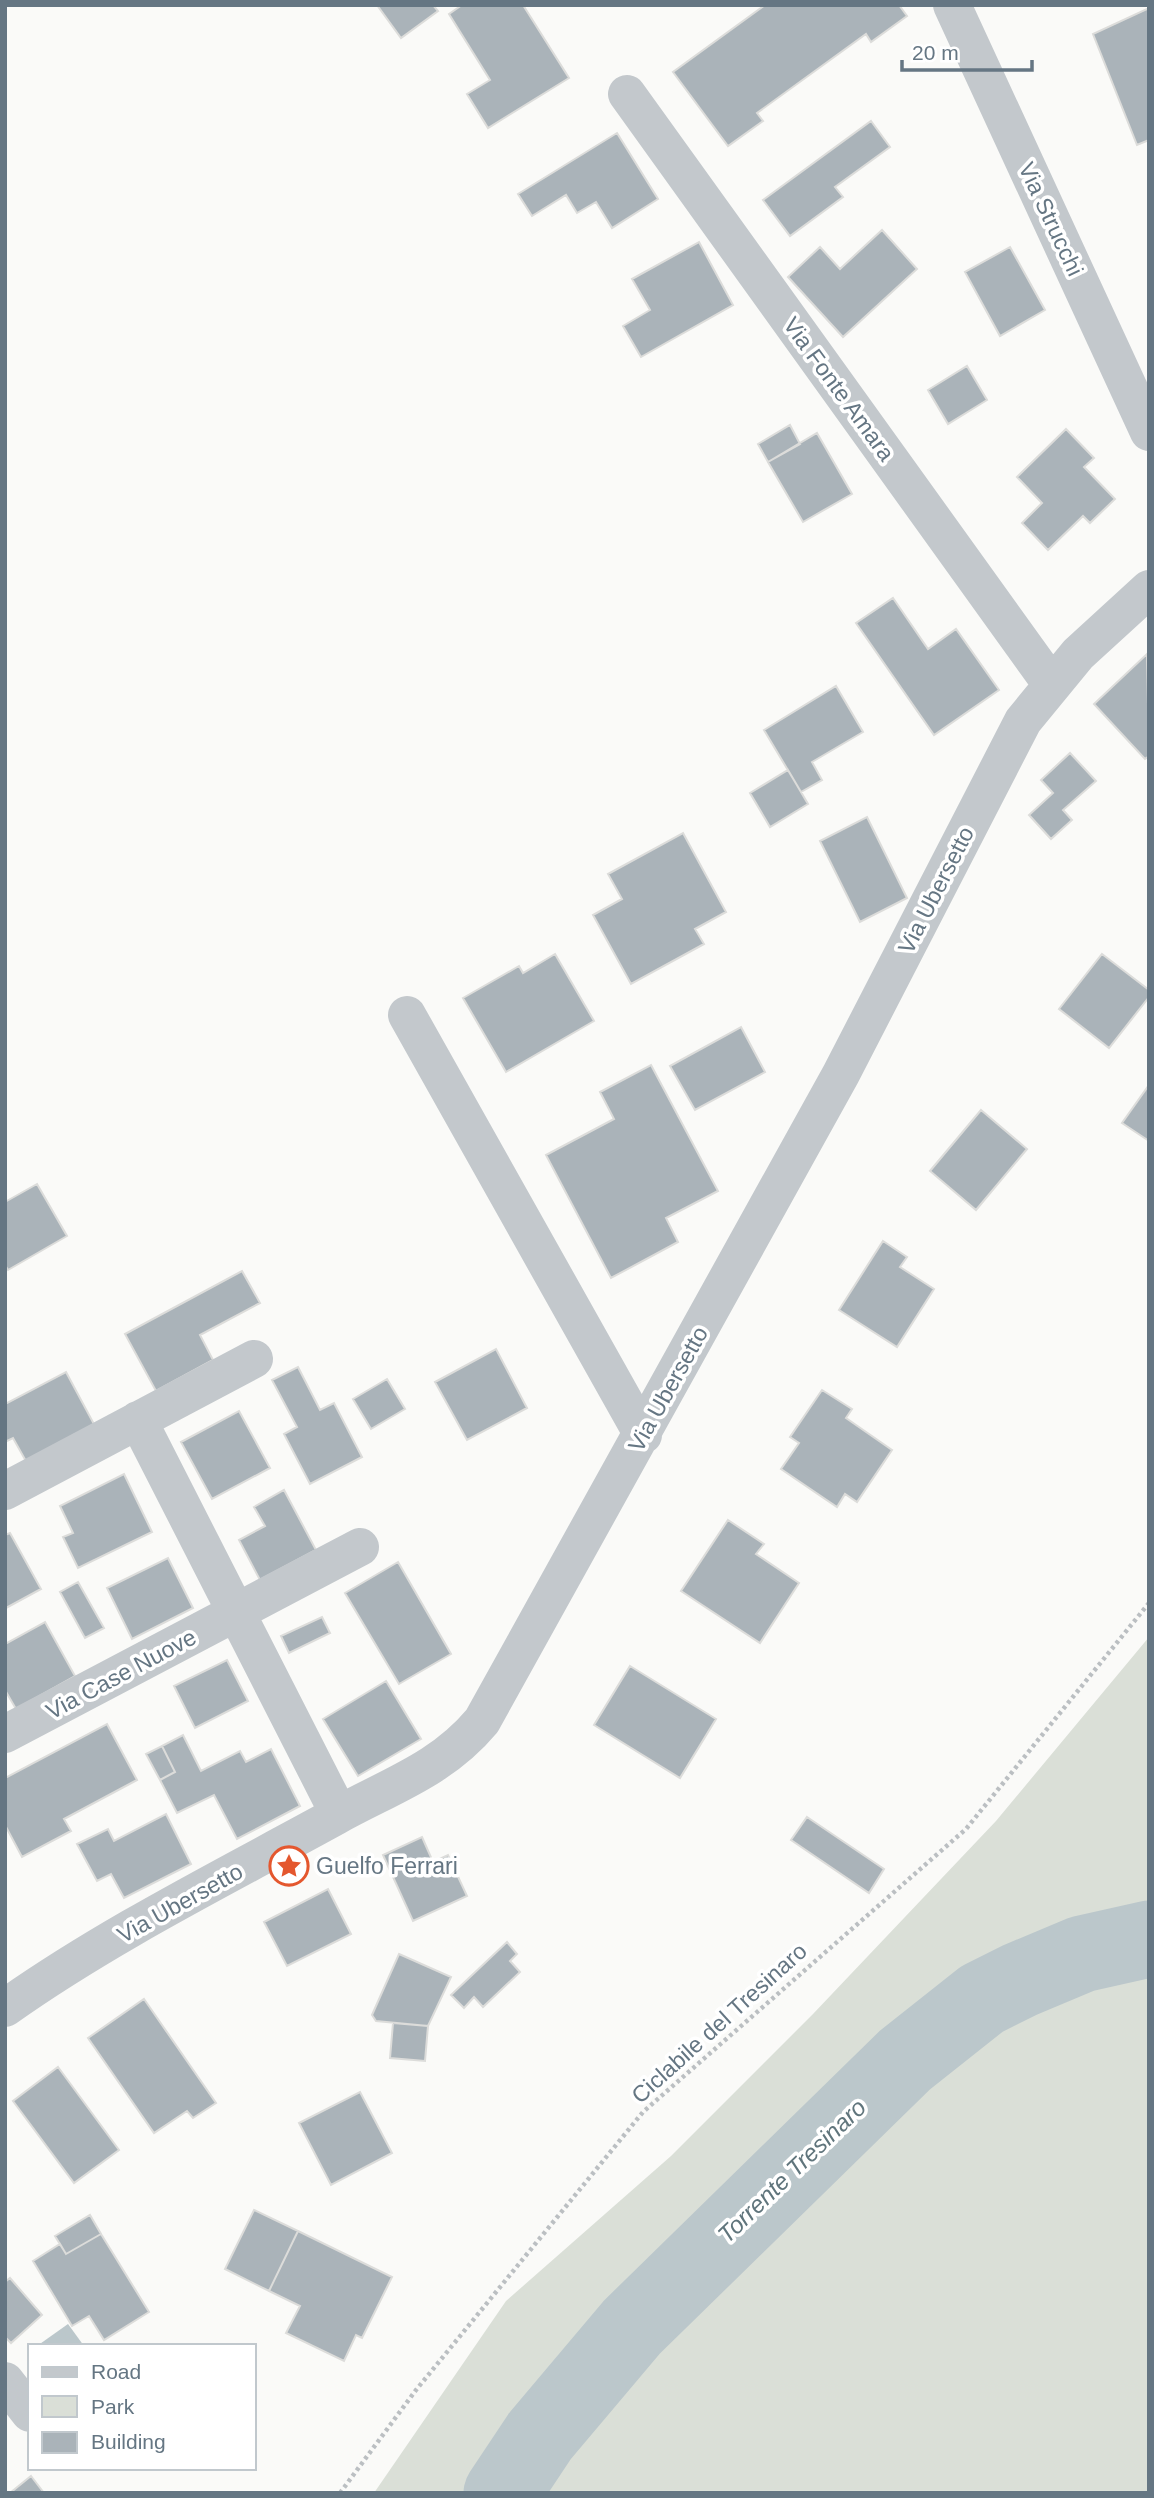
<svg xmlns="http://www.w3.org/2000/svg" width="1154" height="2498" viewBox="0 0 1154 2498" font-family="Helvetica,sans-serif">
<rect width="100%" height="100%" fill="#fafaf8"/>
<path fill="#dadfd7" d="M1149,1637v856h-775l132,-192 165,-145 142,-142 183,-193z"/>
<path fill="#bbc7cb" d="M68,2324l16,22h-47z"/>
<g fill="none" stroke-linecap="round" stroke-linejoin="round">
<path stroke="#bbc7cb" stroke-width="77" d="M502,2493l38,-57 92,-109 273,-267 77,-61 38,-19 62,-26 67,-15"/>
</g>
<path fill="#aab3b9" stroke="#dcdcda" stroke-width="2" d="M377,5h56l5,6 -37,27z
M462,5h61l46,73 -81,50 -21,-34 23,-14 -41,-66z
M765,5h134l8,11 -36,26 -5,-8 -109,79 6,8 -35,25 -55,-74z
M1149,8v132l-12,5 -44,-111z
M871,121l19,26 -55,40 8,10 -53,39 -27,-36z
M617,133l41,66 -46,29 -16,-26 -19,11 -11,-18 -34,21 -14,-22z
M882,230l35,39 -74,68 -55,-60 32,-30 20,22z
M699,242l34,63 -92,52 -18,-31 27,-16 -18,-31z
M1010,247l35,63 -45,26 -35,-64z
M967,366l20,34 -39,24 -20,-34z
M790,425l10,19 -32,18 -10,-18z
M1066,429l28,29 -10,9 31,32 -25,24 -7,-7 -35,34 -26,-27 20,-20 -25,-26z
M817,433l35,61 -49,28 -35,-60z
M893,598l35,51 28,-20 43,61 -65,45 -78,-112z
M1147,654l2,102 -4,3 -51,-55z
M836,686l27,46 -51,30 10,18 -21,12 -37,-62z
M1070,753l26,28 -33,29 9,10 -21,19 -22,-24 24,-22 -12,-13z
M788,770l20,34 -38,23 -20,-34z
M867,817l40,81 -47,24 -40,-81z
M683,833l43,79 -31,17 9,15 -73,40 -38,-69 29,-16 -14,-25z
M555,954l39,67 -88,51 -43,-74 56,-32 4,7z
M1102,954l47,36v7l-40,51 -50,-39z
M741,1027l24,45 -70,38 -25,-44z
M651,1065l67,126 -52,27 12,24 -67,36 -65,-123 68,-36 -14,-27z
M1149,1085v56l-27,-18z
M981,1110l46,39 -51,61 -46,-39z
M37,1184l30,52 -59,34 -3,-5v-63z
M883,1241l24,16 -7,10 34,22 -37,58 -58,-37z
M242,1271l18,32 -60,32 13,25 -57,31 -31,-57z
M496,1349l31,59 -60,32 -32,-58z
M298,1367l22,43 14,-7 28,54 -52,27 -26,-50 13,-7 -25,-47z
M66,1372l29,54 -68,37 -14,-25 -8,4v-38z
M387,1379l18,30 -34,20 -18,-30z
M822,1390l30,19 -6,9 46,32 -35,52 -12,-8 -8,13 -56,-38 18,-26 -9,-6z
M239,1411l31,57 -58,31 -31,-57z
M124,1474l28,58 -74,36 -15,-31 10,-4 -13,-27z
M284,1490l32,60 -56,30 -21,-40 26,-14 -11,-19z
M728,1520l36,24 -8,10 43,29 -39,60 -79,-52z
M10,1533l31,56 -35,19 -1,-73z
M168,1558l25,50 -61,31 -25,-51z
M398,1562l53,92 -52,30 -54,-91z
M78,1582l26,46 -19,10 -25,-46z
M322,1617l8,16 -41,20 -8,-17z
M45,1622l30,54 -59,33 -11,-19v-46z
M227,1660l21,41 -53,27 -21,-42z
M630,1666l86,53 -36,59 -86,-53z
M386,1681l35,58 -63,37 -35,-57z
M107,1724l30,56 -73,39 7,12 -49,26 -17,-32v-47z
M183,1735l18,36 39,-20 6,11 25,-13 29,57 -63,33 -23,-44 -37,18 -17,-33 15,-8 -13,-26z
M162,1746l13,26 -15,8 -14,-26z
M166,1814l25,50 -67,34 -13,-24 -14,7 -20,-37 31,-15 6,12z
M807,1817l77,52 -15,24 -78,-53z
M422,1837l11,25 15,-7 19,41 -54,25 -30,-66z
M328,1889l23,45 -64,32 -23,-44z
M507,1942l10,12 -7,7 10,11 -37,35 -9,-10 -10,11 -13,-13z
M399,1954l52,23 -23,49 -52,-5 -4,-6z
M144,1999l72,104 -23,15 -6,-7 -33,22 -66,-95z
M393,2023l35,3 -3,35 -35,-3z
M58,2067l61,83 -45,33 -61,-82z
M360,2092l32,61 -61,32 -32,-62z
M254,2210l44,21 -29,60 -44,-22z
M90,2215l11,19 -35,20 -11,-18z
M298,2231l94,46 -30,61 -6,-3 -12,26 -58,-28 14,-27 -31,-15z
M101,2234l48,78 -45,28 -15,-24 -17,10 -39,-65 27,-17 6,10z
M10,2278l32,37 -31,28 -6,-6v-55z
M31,2476l13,17h-34z"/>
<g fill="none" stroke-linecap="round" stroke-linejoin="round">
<path stroke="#bbbfc2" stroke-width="4.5" stroke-dasharray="3.5 3.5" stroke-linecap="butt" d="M340,2493l76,-103 227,-278 323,-283 183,-226"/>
<path stroke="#c3c8cc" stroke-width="38" d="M952,5l197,427
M627,94l425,591
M407,1015l236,420
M138,1420l201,394
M5,1491l249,-132
M5,1734l355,-187
M5,2008c103,-73 220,-131 331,-192 54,-30 105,-46 146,-95l359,-647 182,-353 55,-67 71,-65
M5,2381l25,32"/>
</g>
<defs>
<g id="sight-ring" transform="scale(2.0125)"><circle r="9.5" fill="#fff" stroke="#e4572e" stroke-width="1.5"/><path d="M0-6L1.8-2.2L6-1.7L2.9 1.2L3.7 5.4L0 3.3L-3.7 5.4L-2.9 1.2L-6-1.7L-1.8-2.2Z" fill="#e4572e"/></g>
</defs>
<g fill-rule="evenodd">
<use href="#sight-ring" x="289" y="1866"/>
</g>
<g text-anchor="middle" stroke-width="7" stroke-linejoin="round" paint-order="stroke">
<g font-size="23" fill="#657683" stroke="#fff">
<text transform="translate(1051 219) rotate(65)" y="8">Via Strucchi</text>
<text transform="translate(839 389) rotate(54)" y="8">Via Fonte Amara</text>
<text transform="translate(936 890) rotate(-63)" y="8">Via Ubersetto</text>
<text transform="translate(668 1389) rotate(-61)" y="8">Via Ubersetto</text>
<text transform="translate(121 1674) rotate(-28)" y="8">Via Case Nuove</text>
<text transform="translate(180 1903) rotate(-29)" y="8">Via Ubersetto</text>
<text transform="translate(719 2023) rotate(-42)" y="8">Ciclabile del Tresinaro</text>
</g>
<g font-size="23" fill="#657683" stroke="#fff" text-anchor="start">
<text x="316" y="1874">Guelfo Ferrari</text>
</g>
<g font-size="24" font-style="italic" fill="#60757c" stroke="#fff">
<text transform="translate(792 2171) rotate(-44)" y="8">Torrente Tresinaro</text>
</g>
</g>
<rect width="1154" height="2498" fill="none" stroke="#657683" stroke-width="14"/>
<rect x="28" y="2344" width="228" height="126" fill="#ffffff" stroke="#c1c8cd" stroke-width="2"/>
<rect x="42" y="2367" width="35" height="10" fill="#c3c8cc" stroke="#c1c8cd" stroke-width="2"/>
<text x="91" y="2379" font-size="21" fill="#657683">Road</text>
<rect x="42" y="2396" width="35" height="21" fill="#dadfd7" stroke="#c1c8cd" stroke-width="2"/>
<text x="91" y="2414" font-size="21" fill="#657683">Park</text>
<rect x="42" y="2432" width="35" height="21" fill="#aab3b9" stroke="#c1c8cd" stroke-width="2"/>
<text x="91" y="2449" font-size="21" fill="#657683">Building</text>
<path d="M902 60v10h130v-10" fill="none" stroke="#657683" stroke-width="3.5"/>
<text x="912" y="60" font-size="21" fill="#657683" stroke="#ffffff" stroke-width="5" paint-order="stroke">20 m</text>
</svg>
